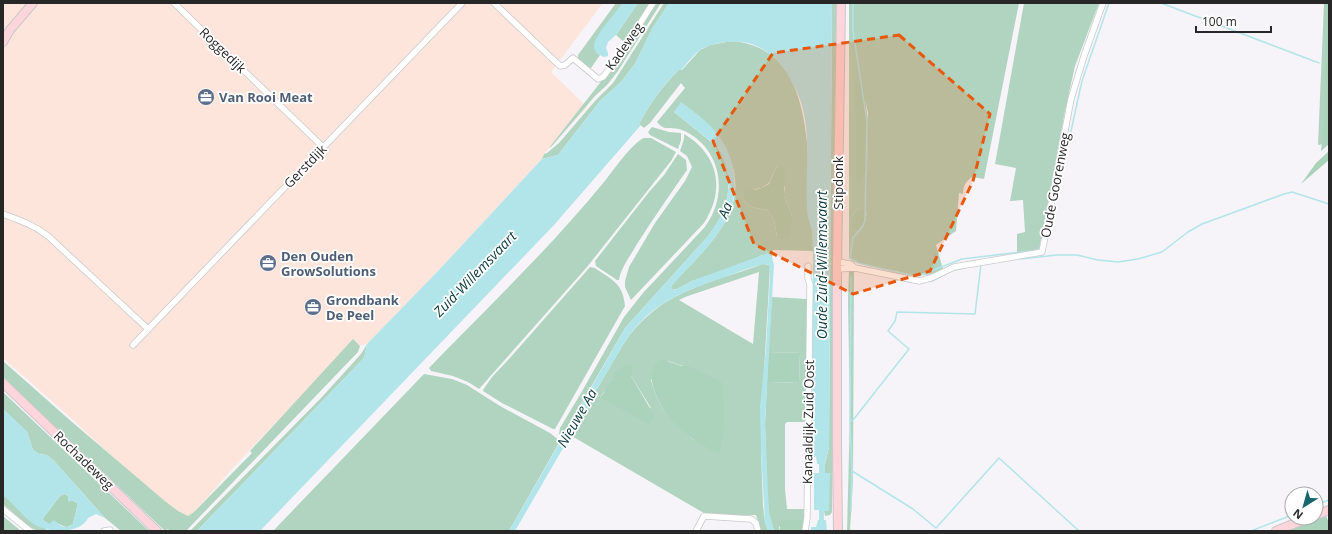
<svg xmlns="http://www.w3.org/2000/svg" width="1332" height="534" viewBox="0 0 1332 534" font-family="'Open Sans',sans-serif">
<rect width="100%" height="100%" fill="#f6f4f8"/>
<path fill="#fee5db" d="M3,3h600l-52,69 36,35 -43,47 -2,5 -104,112 -71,73 -21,5 -101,106 -61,68 -112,-104 -69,-61z"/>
<path fill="#b0d4bf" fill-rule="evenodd" d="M616,3h7l-27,37 1,13 3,2 -9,13 -3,1 -10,-9v-5z
M638,3h11l-24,40 -9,-8z
M654,3h7l-43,68 -11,14 -12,11 -43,50 -3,2 54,-69z
M664,3h5l-17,26 -16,33 -14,19 -22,20 -42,54 -16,4 2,-5 3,-1 12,-10 36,-42 18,-18z
M832,3h6l-6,509 -2,3 -5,1 -1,-5h5l-5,-38 1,-9 4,-17z
M849,3h170l-35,176 -12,-2c-6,4 -9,9 -9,17l-4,-1 -3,38 -20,14 7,24 -11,5 -14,2 -64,-14 -5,-4zM856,80l10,24 2,8 -1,61 -11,7zM858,209l9,2 -2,11 -8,10c-3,-8 -8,-16 1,-23z
M1024,3h75l-24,63 -10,45 -26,139 -22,3v-19l8,-2 -2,-32 -13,1 6,-33 -21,-4z
M1324,3h5v140l-11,2z
M732,41c71,6 74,82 78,137 1,24 3,48 3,73l-40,-1 -1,8 -1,-2 -9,-1 -12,6 -58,20 -15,8 -5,1 -1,-2 1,-3c17,-19 37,-37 50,-58 32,-49 2,-96 -41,-124l-7,9c12,10 24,19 36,29 3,2 7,5 9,8 17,29 10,61 -10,86l-84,93 -63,109 -3,-3 1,-6 21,-35 43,-76 19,-24 61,-65c23,-29 20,-73 -14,-94 -3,-2 -7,-4 -11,-5 -10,-2 -15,2 -22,-7l28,-34 -4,-5 -31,40 -6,5 -5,-4c12,-22 23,-38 41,-55l2,1 18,-20 10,-5zM777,166l9,12c-4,16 1,24 6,38l-15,21 -3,-17 -7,-10 -16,-3 -8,-7 12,-11 7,-1 7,-5z
M652,127l17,5 12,1v7l-3,9 -28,-14 -2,-3z
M684,134c34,20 42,55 20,89l-73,77 -6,-13v-6l4,-14 26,-44 30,-42 7,-14 -5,-11 -7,-5 4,-12z
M644,138h7l25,14 -5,9 -84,106 -108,122 -11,-7 -15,-6 -22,-5 -2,-3c59,-61 121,-120 175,-186 8,-10 29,-40 40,-44z
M678,154l8,6 1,10c-17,24 -34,49 -50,74 -6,11 -16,23 -18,36h-2l-21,-14 -1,-5 54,-69 15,-17z
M763,264l6,1 1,2 -6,105 -3,79 2,55 2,16 3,9h-7l-5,-16 -47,1 -139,-81 54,-92c29,-43 68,-56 116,-71 7,-3 16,-5 23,-8zM759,272l-6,72 -74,-44 6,-3zM668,361l15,5 11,74c-23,-18 -35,-30 -43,-60zM631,376l20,32 -51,-11 13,-17z
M590,267l5,1c17,12 28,15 30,38l-70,123h-2l-51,-26 -19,-12v-1l9,-13 17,-18z
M849,271h5l-1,209 -3,51h-3l3,-116 -2,-116z
M772,297l35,2 -1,123h-19l-2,2v65l2,20h18l-1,11h-9l-16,7 1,4h-6l-5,-17 -2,-23 -2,-68 2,-40 32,-1 1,-29 -32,-1z
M353,339l7,7 -2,6 -172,179h-16l-2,-2 -3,2 -155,-147 -7,-8v-15l69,61 94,80 12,9 10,5 6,-4 58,-59 -2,-2z
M367,344l-3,14 -167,173h-7l132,-134 39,-43z
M424,374l28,5 15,6 33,21 50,27 10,8 -51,90h-236z
M3,392l146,139h-28l-16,-13 -50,-56 -8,-7 -8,-1 -6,-4 -6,-18 -24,-23z
M3,495l44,35 12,1h-22l-10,-6 -24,-21z
M3,516l18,15h-18z"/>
<path fill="#abd2bb" d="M1324,3h5v141l-8,7 4,-33 1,-27z
M855,80l8,2 5,40 -1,51 -3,2 -3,6h-3l-2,-1z
M1329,151v9l-28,24 15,-21z
M777,166l7,1 3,11 -3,10 2,12 6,16 -2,21 -9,3 -4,-3 -3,-17 -7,-10 -16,-3 -8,-7 2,-8 17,-4 7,-4z
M858,209l9,1 -2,12 -8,10c-5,-7 -7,-17 1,-23z
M768,352l32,1 -1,29 -32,1z
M661,359l21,7h6l32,15 3,4 1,39 -4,27 -2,2c-28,-14 -50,-28 -62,-58 -6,-14 -7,-26 5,-36z
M630,364l3,5 -2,7 23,39 -4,10 -50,-28c7,-6 5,-13 13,-17l1,-6 11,-9z
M65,494l3,2 1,6 2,-2 6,3c1,4 -3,16 -4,21l-6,3c-6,-1 -11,-7 -18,-3l-6,-4 1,-3 16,-21z
M1326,516l3,7v8h-41z
M782,520h22l-2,11h-22v-8z"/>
<path fill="#b2e5ea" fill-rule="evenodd" d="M623,3h15l-22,32 -8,7 -2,6 2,5v3l-4,1c-5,-2 -10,-5 -10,-11 0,-10 23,-35 29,-43z
M669,3h163l-3,444 -4,17v9h5l-1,38h-5v9h2l1,11h-16v-4h5l2,-7h1v-10h-5v-37h5v-9h-2l-1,-7 -4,-1 1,-221c-2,-9 -6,-18 -6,-27 -2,-36 5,-74 -7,-109 -3,-8 -7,-15 -11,-22 -9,-17 -23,-29 -41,-34 -13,-3 -37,-1 -48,7 -7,5 -13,14 -19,20l-1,-1c-18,17 -29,33 -41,55l2,1 -87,100 -294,306h-63l167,-173 3,-14 71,-73 104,-112 16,-4 42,-54 22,-20 14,-19 16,-33z
M681,102c11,9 24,17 33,28 24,27 28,67 8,97 -13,21 -33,40 -50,58l-1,3 4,2 17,-9 76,-28 4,5 2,7 -9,158 4,91 5,17h-6l-3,-9 -4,-71 -1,-44 6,-59 4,-74 -1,-9 -4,-1c-16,3 -31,10 -46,15 -42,15 -70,26 -95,64l-109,188h-6l116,-203 84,-93 13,-21 4,-11 3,-17 -2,-17 -8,-21 -45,-36z
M3,409l24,23 6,18 6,4 8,1 8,7 50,56 -9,-4 -8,4c-7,16 -39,15 -53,7 -10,-6 -22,-22 -32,-30zM66,494l2,2 1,7 2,-3 6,3c1,4 -3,16 -4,21l-6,3 -6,-1 -7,-6 -5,4 -6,-4 1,-3 16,-21z"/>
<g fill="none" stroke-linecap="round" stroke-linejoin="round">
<path stroke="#b2e5ea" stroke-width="1.5" d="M853,3v27l14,92 -2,98 -2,6 -10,12 -3,20 9,5 36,9 23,4 44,-17 76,-9 2,-3
M1161,3l158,60
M1076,73l4,-11
M1069,140l13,-59 27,-78
M1020,259l37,-4h20l21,5 20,2 20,-3 24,-7 26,-20 14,-8 82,-30 8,-2 37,12
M932,281l21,-11 8,-1
M850,421l1,-144
M852,471l61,38 23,19 63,-70 80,73
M1316,505l13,-5
M851,511l1,-40 -2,-50 3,-1 56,-71 -21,-18 7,-10 2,-9 78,2 6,-50
M1251,531l41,-16"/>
<g stroke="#c9c8cb" stroke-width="7">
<path id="street" d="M174,3l149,144
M494,3l66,63 5,-1 8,-7 25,21 5,-2 19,-25 31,-49
M3,214c16,6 31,11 45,22l100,93
M838,262l12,2 5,4
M837,269l18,-1 64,13 12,-3 23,-11 88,-15 29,-153 13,-43 19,-53
M133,345l329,-342
M3,509l27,22
M104,531l6,-1
M696,531l8,-15 47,3 5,4 2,8
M805,531l2,-13 3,-233 -2,-7v-12"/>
</g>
<g stroke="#c9c8cb" stroke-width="10">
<path id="secondary" d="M3,42l7,-12 23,-27
M3,383l154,148
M1316,515l13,-5
M838,531l-1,-83v-179l4,-266
M1276,531l32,-13"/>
</g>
<use href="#street" stroke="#fff" stroke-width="5.5"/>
<use href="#secondary" stroke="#fdd5da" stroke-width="8"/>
</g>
<path fill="#e8590c" fill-opacity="0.2" stroke="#e8590c" stroke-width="3" stroke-dasharray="8 5" stroke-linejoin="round" d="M899,35l91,79 -17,67 -43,90 -77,23 -99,-50 -41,-103 60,-88z"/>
<defs>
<g id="office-disc" transform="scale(0.9)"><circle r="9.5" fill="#5c6f8a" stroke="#fff"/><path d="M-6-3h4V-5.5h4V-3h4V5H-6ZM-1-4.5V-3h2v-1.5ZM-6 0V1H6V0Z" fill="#fff"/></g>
</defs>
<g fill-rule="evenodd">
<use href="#office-disc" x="206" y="97"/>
<use href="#office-disc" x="268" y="263"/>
<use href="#office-disc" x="313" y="307"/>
</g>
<g text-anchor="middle" stroke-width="3.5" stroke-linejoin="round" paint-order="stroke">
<g font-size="13" fill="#282728" stroke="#fff">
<text transform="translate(624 46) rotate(-55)" y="5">Kadeweg</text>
<text transform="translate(223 50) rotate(44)" y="5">Roggedijk</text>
<text transform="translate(305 166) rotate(-46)" y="5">Gerstdijk</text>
<text transform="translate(838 183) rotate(-90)" y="5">Stipdonk</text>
<text transform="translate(1055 185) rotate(-79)" y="5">Oude Goorenweg</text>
<text transform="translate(808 422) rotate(-89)" y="5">Kanaaldijk Zuid Oost</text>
<text transform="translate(84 460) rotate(44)" y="5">Rochadeweg</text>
</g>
<g font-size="13" font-weight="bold" fill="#4e5e75" stroke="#fff" text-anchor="start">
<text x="219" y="102">Van Rooi Meat</text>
<text x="281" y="261">Den Ouden<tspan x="281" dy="15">GrowSolutions</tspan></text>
<text x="326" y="305">Grondbank<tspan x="326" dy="15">De Peel</tspan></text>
</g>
<g font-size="14" font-style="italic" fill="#0a3a3e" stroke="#fff">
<text transform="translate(725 210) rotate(-68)" y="5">Aa</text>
<text transform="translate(822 265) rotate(-90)" y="5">Oude Zuid-Willemsvaart</text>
<text transform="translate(475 274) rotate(-46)" y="5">Zuid-Willemsvaart</text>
<text transform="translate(577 418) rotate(-60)" y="5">Nieuwe Aa</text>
</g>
</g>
<rect width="1332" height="534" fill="none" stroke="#282728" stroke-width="8"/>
<g transform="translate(1304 506) rotate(217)"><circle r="19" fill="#ffffff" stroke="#a9a9a9"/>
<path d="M0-3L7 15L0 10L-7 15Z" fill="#18666b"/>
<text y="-6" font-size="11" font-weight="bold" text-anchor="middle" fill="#282728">N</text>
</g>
<path d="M1196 26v6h75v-6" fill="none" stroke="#282728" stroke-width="2"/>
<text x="1202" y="26" font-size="12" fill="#282728" stroke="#ffffff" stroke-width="3" paint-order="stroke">100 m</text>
</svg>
